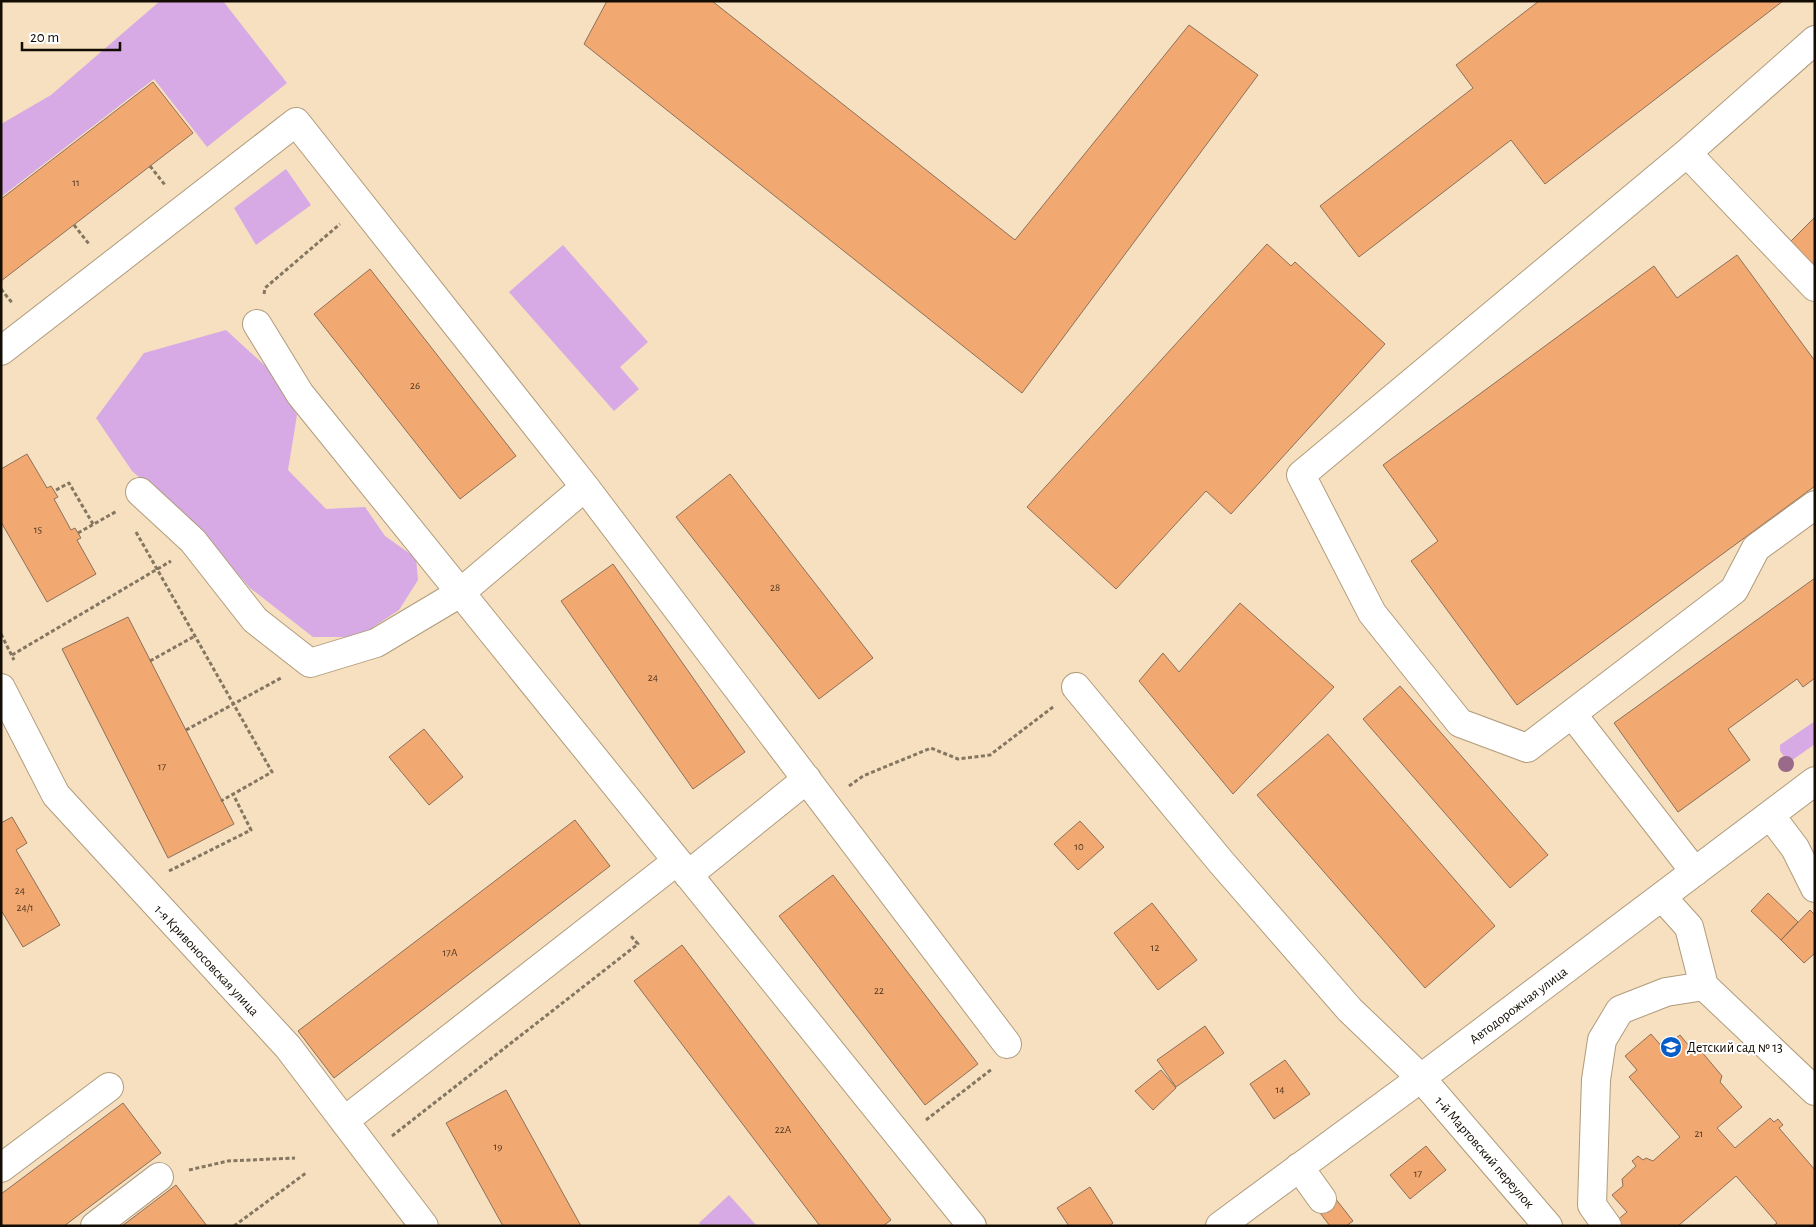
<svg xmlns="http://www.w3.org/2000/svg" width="1816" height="1227" viewBox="0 0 1816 1227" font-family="'Alegreya Sans',sans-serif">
<rect width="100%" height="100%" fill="#f6e0bf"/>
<path fill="#d7aae5" d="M160,1h63l64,82 -80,64 -53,-68 -153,118v-73l50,-29z
M286,169l25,36 -55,40 -22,-37z
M563,245l85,97 -28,25 19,22 -25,22 -105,-119z
M226,330l47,43 24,42 -9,55 38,39 39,-2 20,29 31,22 2,22 -19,30 -41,27h-45l-63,-49 -53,-61 -65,-56 -36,-53 48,-65z
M1815,721v23l-24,17 -5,-2 -6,-8v-6z
M729,1195l28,31h-55l-3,-3z"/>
<path fill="#f2a971" stroke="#8d6f59" d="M607,1h105l303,239 174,-215 69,50 -236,318 -438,-349z
M1539,1h244l-238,183 -34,-44 -152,117 -39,-51 153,-118 -17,-23z
M153,82l40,51 -192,148v-82z
M1815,217v55l-28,-27z
M1267,244l24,22 4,-4 90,82 -154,170 -25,-23 -90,98 -89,-82z
M1737,255l78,106v125l-298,219 -106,-144 27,-20 -55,-76 271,-199 23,32z
M370,269l146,187 -56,43 -146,-185z
M27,454l20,34 4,-2 7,11 -4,2 17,31 4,-2 6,10 -4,2 19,34 -49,28 -46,-80v-53z
M730,474l143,184 -54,41 -143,-182z
M613,564l132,188 -52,37 -132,-188z
M1815,578v100l-12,9 -6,-8 -69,50 22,31 -72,52 -64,-89z
M1240,603l94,84 -101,107 -94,-113 24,-28 16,19z
M128,617l106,207 -66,34 -106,-209z
M1400,686l148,169 -38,33 -147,-169z
M424,729l39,48 -34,28 -40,-48z
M1328,734l167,192 -70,62 -168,-193z
M12,817l15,26 -11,7 44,75 -37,22 -22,-37v-87z
M575,820l35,46 -276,212 -36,-47z
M1080,821l24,26 -26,23 -24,-26z
M833,875l145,189 -53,41 -146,-189z
M1768,893l30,29 -17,18 -30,-29z
M1152,903l45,57 -39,30 -44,-57z
M1810,910l5,5v38l-11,10 -23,-23z
M682,945l209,275 -8,6h-63l-186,-245z
M1205,1026l19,27 -48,34 -19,-27z
M1651,1034l12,14 17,-13 14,17 7,-1 21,25 -2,6 22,25 -25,21 18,20 35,-30 4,4 4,-3 5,6 -4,3 36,42v56h-42l4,-3 -41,-47 -58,50h-60l-3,-4 12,-10 -15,-17 11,-9 -1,-7 14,-13 -4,-5 6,-5 5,4 3,-2 7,3 27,-24 -51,-60 8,-7 -12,-14z
M1285,1060l25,34 -36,25 -24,-35z
M1161,1070l15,18 -23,22 -18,-19z
M506,1090l75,136h-78l-57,-103z
M123,1103l38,50 -97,73h-63v-32z
M1426,1146l20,24 -36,29 -20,-24z
M176,1185l31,41h-85z
M1090,1187l23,36 -4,3h-40l-12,-18z
M1331,1193l22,28 -7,5h-16l-16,-21z"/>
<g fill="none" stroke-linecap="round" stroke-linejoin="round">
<g stroke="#b09b7c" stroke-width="30">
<path id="minor" d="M1815,40l-128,113 128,134
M1687,153l-386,322 71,138 88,110 67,25 207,-158 22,-42 59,-43
M257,324l43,70 672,832
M1,351l295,-229 289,365
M140,492l53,49 62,79 55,43 66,-20 84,-50 125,-106 422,557
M1076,687l145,175 129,148 71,68 127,148
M1,688l55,107 232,252 136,179
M1572,714l123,158
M1770,815l25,33 20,40
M688,875l119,-96
M1662,897l27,30 15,59 111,105
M344,1121l333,-260
M1299,1167l23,32
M1,1168l108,-81
M95,1226l64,-49
M1220,1226l201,-148 394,-297
M1607,1226l-15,-21 4,-125 6,-40 18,-30 46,-18 38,-6"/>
</g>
<path stroke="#857661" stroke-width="3" stroke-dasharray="4 2.5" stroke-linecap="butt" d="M150,166l15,19
M74,225l15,19
M1,289l12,15
M264,294l1,-6 75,-64
M56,490l13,-7 24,41
M136,532l136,240 -51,29
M78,533l39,-22
M1,634l13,26
M12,655l159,-94
M150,661l45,-25
M186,730l95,-52
M849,786l14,-10 68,-28 27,11 32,-4 63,-48
M169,871l82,-41 -18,-36
M926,1120l66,-51
M392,1136l246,-192 -8,-9
M189,1170l39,-9 67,-3
M234,1226l72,-53"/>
<use href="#minor" stroke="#fff" stroke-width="28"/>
</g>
<circle fill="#9a6a8a" cx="1786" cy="764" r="8"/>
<defs>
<g id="school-disc" transform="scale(1.125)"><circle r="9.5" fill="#075cc5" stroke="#fff"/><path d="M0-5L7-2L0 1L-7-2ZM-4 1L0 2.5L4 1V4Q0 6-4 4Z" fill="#fff"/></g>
</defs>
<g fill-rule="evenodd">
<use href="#school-disc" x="1671" y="1047"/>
</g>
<g text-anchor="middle" stroke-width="4" stroke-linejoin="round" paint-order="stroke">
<g font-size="11" fill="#4b331e">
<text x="76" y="186">11</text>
<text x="415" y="389">26</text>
<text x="38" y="533">15</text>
<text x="775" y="591">28</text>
<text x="653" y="681">24</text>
<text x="162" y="770">17</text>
<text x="1079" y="850">10</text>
<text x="20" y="894">24</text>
<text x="25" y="911">24/1</text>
<text x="1155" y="951">12</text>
<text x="450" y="956">17А</text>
<text x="879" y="994">22</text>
<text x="1280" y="1093">14</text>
<text x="783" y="1133">22А</text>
<text x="1699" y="1137">21</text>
<text x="498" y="1150">19</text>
<text x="1418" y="1177">17</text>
</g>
<g font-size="14" fill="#130c02" stroke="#fff">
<text transform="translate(207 960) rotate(47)" y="5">1-я Кривоносовская улица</text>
<text transform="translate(1518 1005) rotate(-37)" y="5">Автодорожная улица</text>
<text transform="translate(1485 1152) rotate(49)" y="5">1-й Мартовский переулок</text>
</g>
<g font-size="14" fill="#130c02" stroke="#fff" text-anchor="start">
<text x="1687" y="1052">Детский сад № 13</text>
</g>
</g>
<rect width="1816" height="1227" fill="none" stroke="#130c02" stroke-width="5"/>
<path d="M22 42v8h98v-8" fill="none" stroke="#130c02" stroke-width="2.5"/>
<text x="30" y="42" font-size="15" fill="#130c02" stroke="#ffffff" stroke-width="4" paint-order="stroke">20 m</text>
</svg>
